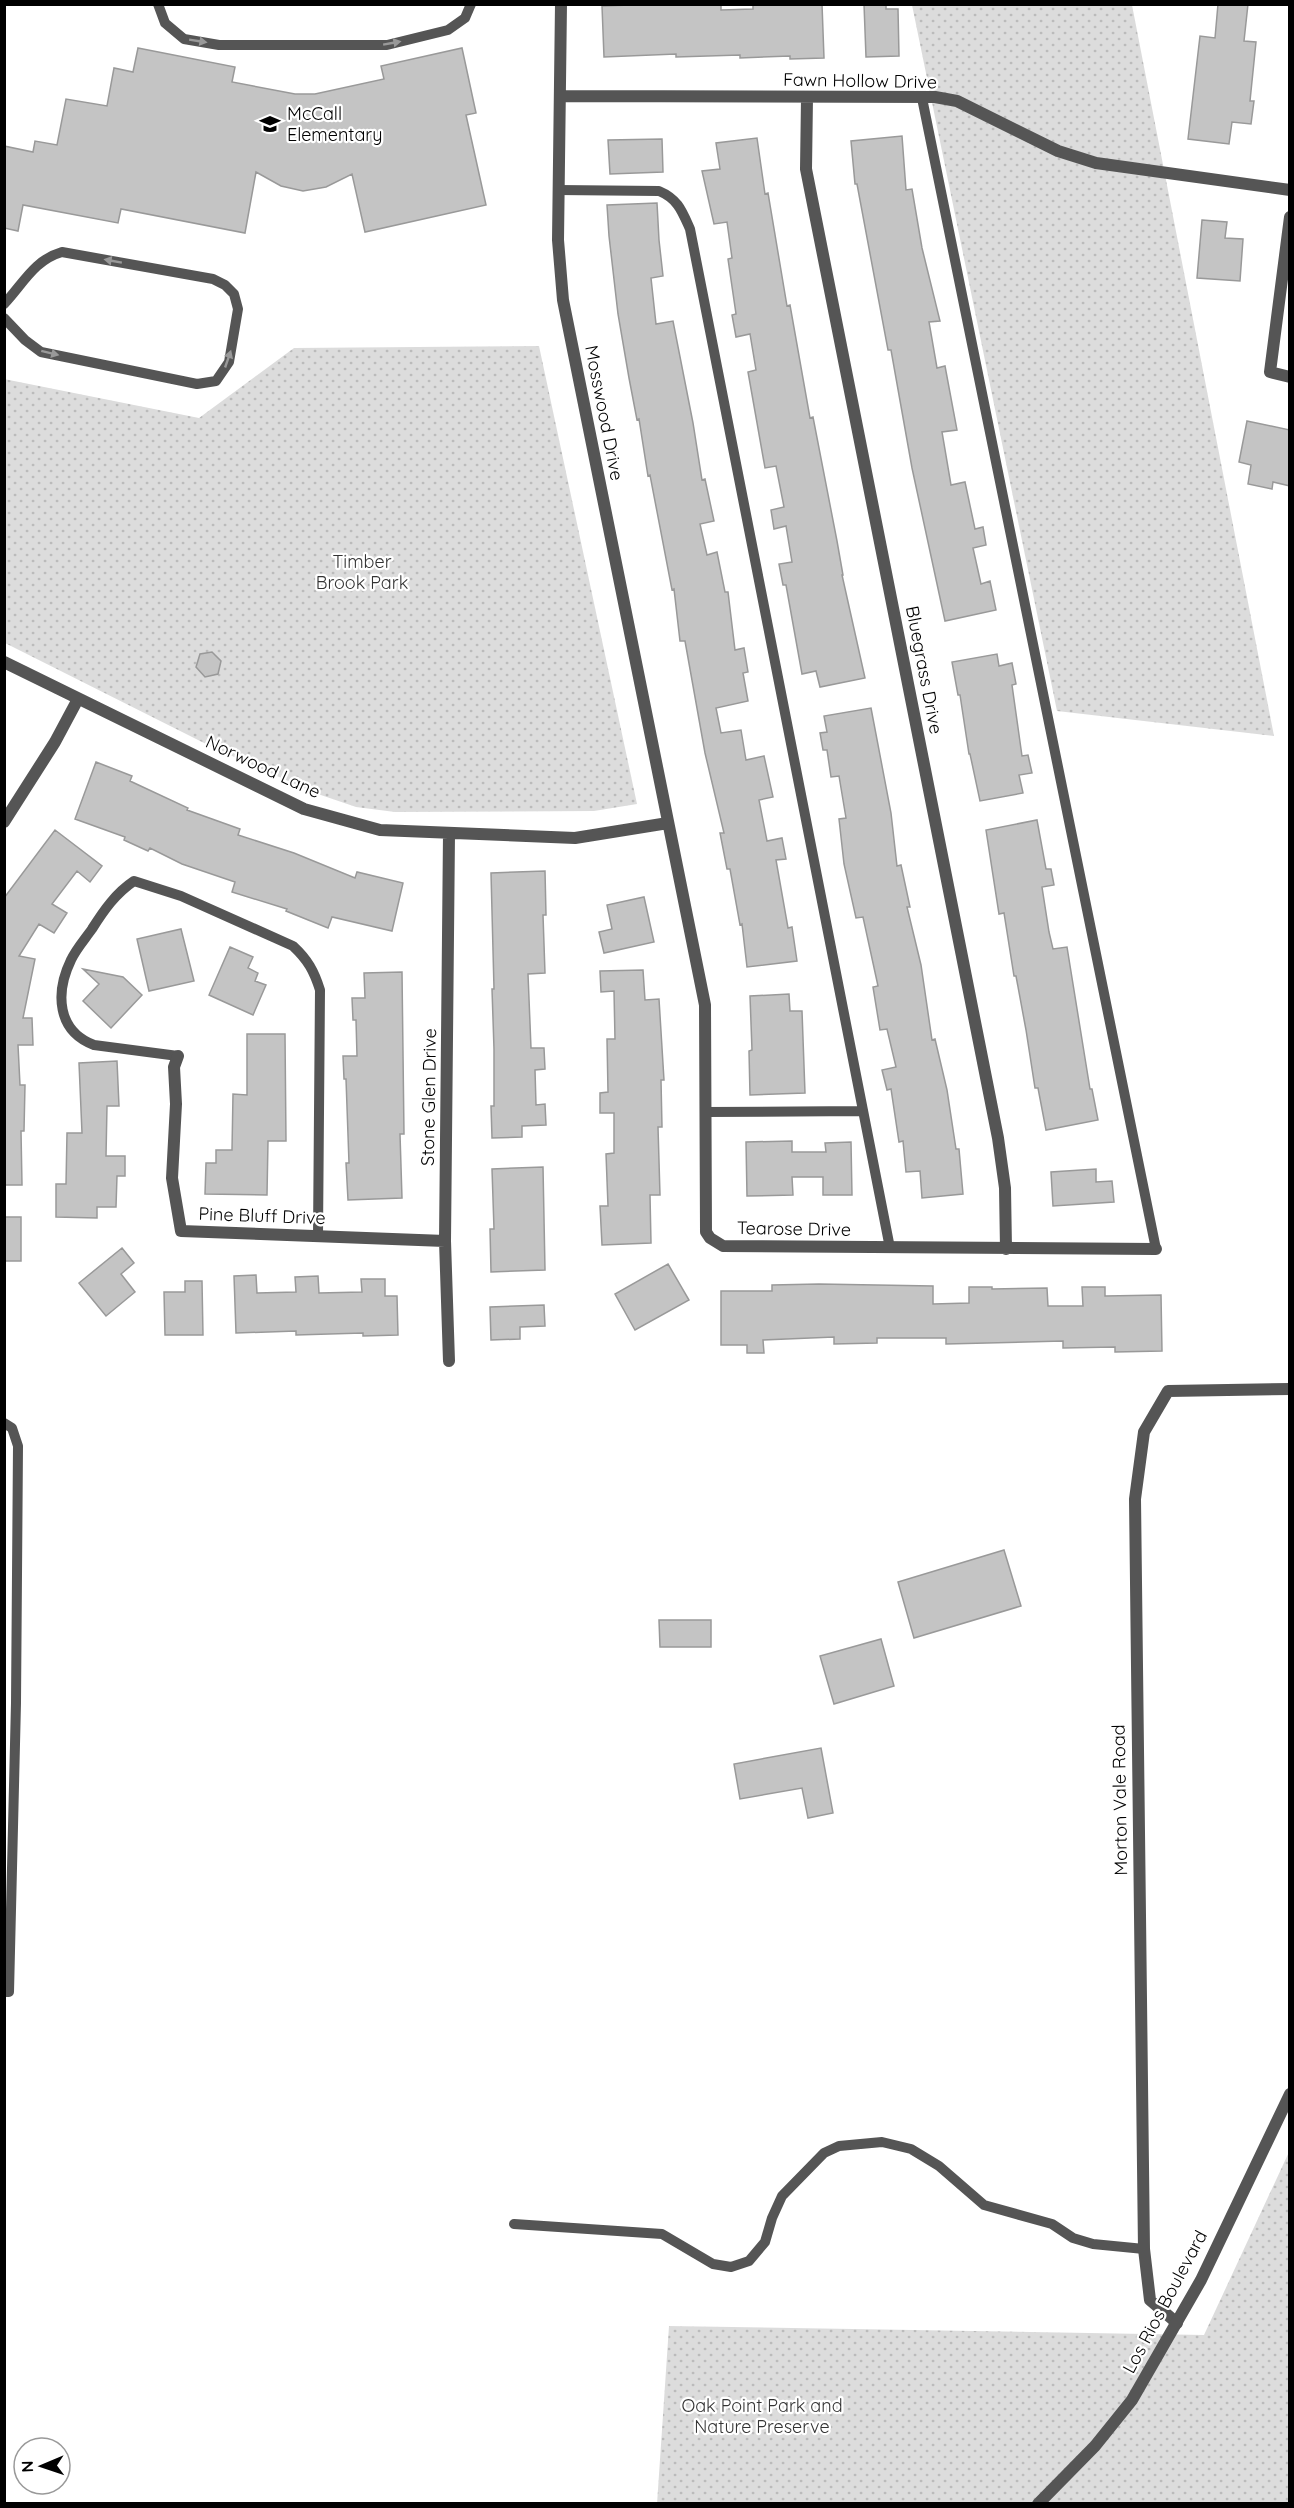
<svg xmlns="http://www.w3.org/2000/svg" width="1294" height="2508" viewBox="0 0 1294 2508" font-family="Quicksand,sans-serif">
<defs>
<pattern id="green-dots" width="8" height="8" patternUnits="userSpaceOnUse" patternTransform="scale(1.5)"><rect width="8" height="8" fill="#dcdcdc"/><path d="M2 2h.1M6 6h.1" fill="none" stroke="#bbb" stroke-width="1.8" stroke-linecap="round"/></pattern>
</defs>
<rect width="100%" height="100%" fill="#fff"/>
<path fill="url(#green-dots)" d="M912,5h220l142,731 -217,-25z
M539,346l98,458 -43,7 -199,1 -39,-5 -41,-14 -103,-46 -207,-104 -1,-264 195,39 95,-70z
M1289,2152v351l-632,1 12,-178 535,9z"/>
<path fill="#c4c4c4" stroke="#999" stroke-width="1.5" d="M660,4h61v6l32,-1v-5h69l2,54 -34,1v-3l-50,2v-3l-64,2v-3l-72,3 -2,-51z
M864,4h22v5h12l1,47 -33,1z
M1218,4h30l-4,37 12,1 -6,59h4l-3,23 -19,-2 -3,22 -41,-5 12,-103 15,2z
M138,48l97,19 -3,15 63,12h20l69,-15 -3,-13 81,-18 14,65 -10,2 20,90 -121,27 -13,-58 -26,13 -23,4 -22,-5 -25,-14 -11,61 -124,-24 -3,14 -95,-18 -5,26 -14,-3v-82l29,6 2,-11 22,4 9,-46 41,7 7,-38 19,4z
M902,136l4,54 6,-1 10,59 18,73 -11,1 8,46 8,-2 12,64 -15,2 9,53 14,-3 10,47 8,-2 3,18 -13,3 8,36 9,-3 6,29 -51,11 -33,-153 -21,-118h-3l-31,-166h-2l-4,-43z
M757,138l8,56 3,-1 19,113 3,-1 20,113 3,-1 24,124 6,34h-1l23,103 -45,9 -4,-16 -14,3 -16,-89h-3l-4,-21 13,-2 -6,-36 -12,3 -3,-19 13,-3 -8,-41 -11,2 -17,-96 8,-2 -6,-36 -14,3 -4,-22 4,-1 -8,-55 4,-1 -5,-36 -13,2 -12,-53 18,-2 -4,-26z
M662,139l1,33 -53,2 -2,-34z
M657,203l2,37 4,36 -12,2 5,46 17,-3 20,102 9,57 3,-1 9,42 -14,3 7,31 10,-3 8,40h3l7,58 9,-2 4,24 -5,1 5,28 -32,7 5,25 20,-3 5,30 18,-4 9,41 -14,3 8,41 15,-3 4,21 -10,1 12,68 4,-1 5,34 -50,6 -5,-43 -2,1 -10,-56h-3l-7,-36h4l-19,-80 -20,-112h-5l-6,-52 -2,1 -22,-115 -2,1 -9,-57 -2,1 -8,-42 -11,-64 -9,-78 -2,-31z
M1202,220l25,2 -2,16 18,1 -3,42 -43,-3z
M1247,421l43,9v56l-17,-4 -1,7 -24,-5 3,-19 -12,-3z
M212,652l9,9 -3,13 -13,3 -9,-10 4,-13z
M997,654l2,12 13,-3 4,21 -4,1 10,71 6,-1 4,18 -13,2 4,18 -43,8 -10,-47h-1l-9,-59h-2l-6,-33z
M871,708l20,105 6,53 4,-1 9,42h-3l14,58 11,75 3,-1 12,51 9,59h3l4,45 -41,4 -2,-27 -14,1 -3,-31 -4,1 -8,-53 -4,1 -5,-20 14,-3 -9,-38 -7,1 -7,-43 5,-1 -15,-69 -7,1 -12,-54 -5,-45 7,-1 -7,-42 -8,1 -4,-27h-4l-3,-17 7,-1 -3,-16z
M96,762l36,14 -2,5 58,27 -1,2 53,19 -2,6 56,18 61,25 2,-6 46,11 -11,48 -60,-14 -4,11 -42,-17 1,-2 -55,-17 3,-10 -53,-18 -32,-16 -2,3 -24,-11 1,-3 -50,-18z
M1037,820l9,49h5l3,16 -12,2 7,45 4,17 14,-2 23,142h2l6,31 -52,10 -8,-42h-3l-9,-58 -10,-54h-2l-10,-63 -5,1 -13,-84z
M55,830l47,36 -12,16 -13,-11 -25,33 15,9 -13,20 -15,-9 -20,32 16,3 -12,59h9l1,27h-15l2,40h5l-1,46h-3l1,54h-18v-287z
M545,871l1,44h-3l2,58 -17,1 3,74h13l1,21 -10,1 1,35 9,-1 1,21 -24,1v11l-30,1 -1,-32h3v-57l-2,-60h2l-3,-116z
M644,897l10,45 -50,11 -5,-21 13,-3 -5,-24z
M181,929l13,52 -45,10 -12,-52z
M230,947l23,10 -5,11 10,5 -3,8 11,4 -13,30 -44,-20z
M83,969l40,8 19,18 -31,33 -28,-27 16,-17z
M643,970l2,30 14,-1 5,81h-3l1,47h-4l2,68h-10l1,48 -49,2 -2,-39h8l-2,-52 8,-1v-40h-14v-20l8,-1 -1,-53h8l-1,-48 -13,1 -1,-21z
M402,972l2,162h-4l2,64 -54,2 -2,-37h3l-3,-84h-2l-1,-23h14l-1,-36h-3l-1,-22h13l-1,-25z
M789,994l1,17h12l3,82 -55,2 -1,-44 3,-1 -2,-54z
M247,1034h38l1,107h-18l-1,54 -62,-1 1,-31h10v-13h16l1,-56 14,1z
M117,1061l2,45h-12l-1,50h19v20h-8l-1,31h-19v11l-41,-1v-33h10l1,-51h15l-3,-70z
M792,1141v11h34l-1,-9 26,-1 1,53h-29v-18h-31l1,18 -46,1 -1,-54z
M543,1167l2,103 -54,2 -1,-43h4l-2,-60z
M1096,1169v13l16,-1 2,21 -61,4 -2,-34z
M4,1217h17v44h-17z
M122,1248l12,15 -13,11 14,18 -29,24 -27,-33z
M668,1264l21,36 -54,30 -20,-36z
M256,1275l1,18 39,-1 -1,-15 23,-1 1,17 43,-1 -1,-13h24v17h12l1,39 -35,1v-3l-67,2v-4l-60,2 -2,-57z
M185,1281h17l1,54h-38l-1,-43h21z
M819,1284l114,2v18l36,-1v-16h23v2l55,-1 1,18h35l-1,-19h23v9l56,-1 1,56 -47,1v-5l-52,1v-7l-117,3v-6h-69v5l-43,1v-7l-71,3 1,13h-17v-8h-26v-54h51v-6z
M544,1305l1,21 -25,1v12l-29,1 -1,-33z
M1004,1550l17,56 -107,32 -16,-56z
M659,1620h52v27h-51z
M881,1639l13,47 -60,18 -14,-48z
M821,1748l12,65 -25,5 -6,-30 -62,11 -6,-35z"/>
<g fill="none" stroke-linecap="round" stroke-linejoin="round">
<path stroke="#555" stroke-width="10" d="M158,4l7,19 19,16 35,6h168l61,-15 17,-12 6,-14
M922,98l234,1151
M558,190l101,1c19,8 23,20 31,38l200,1019
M4,304c19,-20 30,-44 58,-52l151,27 12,6 9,9 4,15 -9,53 -13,19 -19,3 -156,-32 -16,-12 -21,-22
M178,1056l-84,-11c-37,-14 -39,-52 -23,-85 5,-11 14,-21 21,-31 12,-19 24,-36 42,-48l47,15 112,50c15,14 21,25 27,44l-2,246
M705,1112l158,-1
M4,1423l8,5 6,18 -2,257 -7,289h-5
M514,2224l148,10 51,30 18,3 18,-6 16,-19 7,-24 10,-22 42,-43 15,-7 43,-4 29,7 28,17 45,39 68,19 21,14 20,6 51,5"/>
<path stroke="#555" stroke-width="12" d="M561,4l-3,236 5,60 142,705 1,227 4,6 13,8 433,3
M560,96l375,1 22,4 101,50 38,12 194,27
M807,98l-1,71 192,969 7,50 1,61
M1290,217l-20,155 20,5
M4,662l300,147 76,21 195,8 93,-15
M4,822l51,-80 23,-43
M178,1056l-4,11 2,37 -4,74 9,53 264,10
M449,1361l-4,-120 4,-407
M1177,2323l-27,-23 -6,-51 -9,-750 9,-67 24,-41 122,-2"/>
<path stroke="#555" stroke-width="12" d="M1038,2504l57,-58 37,-46 69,-120 89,-186"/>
</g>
<defs><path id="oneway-solid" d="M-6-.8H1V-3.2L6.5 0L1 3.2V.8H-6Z" transform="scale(1.5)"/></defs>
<g fill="#999">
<use href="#oneway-solid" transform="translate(198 41) rotate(9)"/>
<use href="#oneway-solid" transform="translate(392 43) rotate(-10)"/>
<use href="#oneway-solid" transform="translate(113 261) rotate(-170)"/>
<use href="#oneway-solid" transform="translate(50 353) rotate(14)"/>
<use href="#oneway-solid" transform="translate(228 359) rotate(-71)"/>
</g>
<defs>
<g id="school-bare" transform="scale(1.62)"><path d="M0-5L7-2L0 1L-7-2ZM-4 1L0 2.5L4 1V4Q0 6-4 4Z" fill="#000" stroke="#fff" stroke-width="2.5" paint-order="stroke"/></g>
</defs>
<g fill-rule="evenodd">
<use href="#school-bare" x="270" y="124"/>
</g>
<g text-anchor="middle" stroke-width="4.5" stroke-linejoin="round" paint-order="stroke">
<g font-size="18" fill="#000" stroke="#fff">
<text transform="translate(860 81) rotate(1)" y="6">Fawn Hollow Drive</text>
<text transform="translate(604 413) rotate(79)" y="6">Mosswood Drive</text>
<text transform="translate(924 670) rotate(79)" y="6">Bluegrass Drive</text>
<text transform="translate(263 767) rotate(25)" y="6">Norwood Lane</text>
<text transform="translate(429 1097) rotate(-89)" y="6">Stone Glen Drive</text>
<text transform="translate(262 1216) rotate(2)" y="6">Pine Bluff Drive</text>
<text transform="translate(794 1229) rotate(1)" y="6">Tearose Drive</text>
<text transform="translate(1120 1800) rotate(-91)" y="6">Morton Vale Road</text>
<text transform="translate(1165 2302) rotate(-62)" y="6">Los Rios Boulevard</text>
</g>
<g font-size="18" fill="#000" stroke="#fff" text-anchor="start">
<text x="287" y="120">McCall<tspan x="287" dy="21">Elementary</tspan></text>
</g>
<g font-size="18" fill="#333" stroke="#fff">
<text x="362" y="568">Timber<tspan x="362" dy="21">Brook Park</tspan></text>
<text x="762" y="2412">Oak Point Park and<tspan x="762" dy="21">Nature Preserve</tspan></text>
</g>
</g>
<rect width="1294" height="2508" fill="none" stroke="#000000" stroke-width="12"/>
<g transform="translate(42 2466) rotate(268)"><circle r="28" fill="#ffffff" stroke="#999999" stroke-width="1.5"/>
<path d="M0-4.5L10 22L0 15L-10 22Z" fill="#000000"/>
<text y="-9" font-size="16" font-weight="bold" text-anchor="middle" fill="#000000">N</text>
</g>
</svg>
